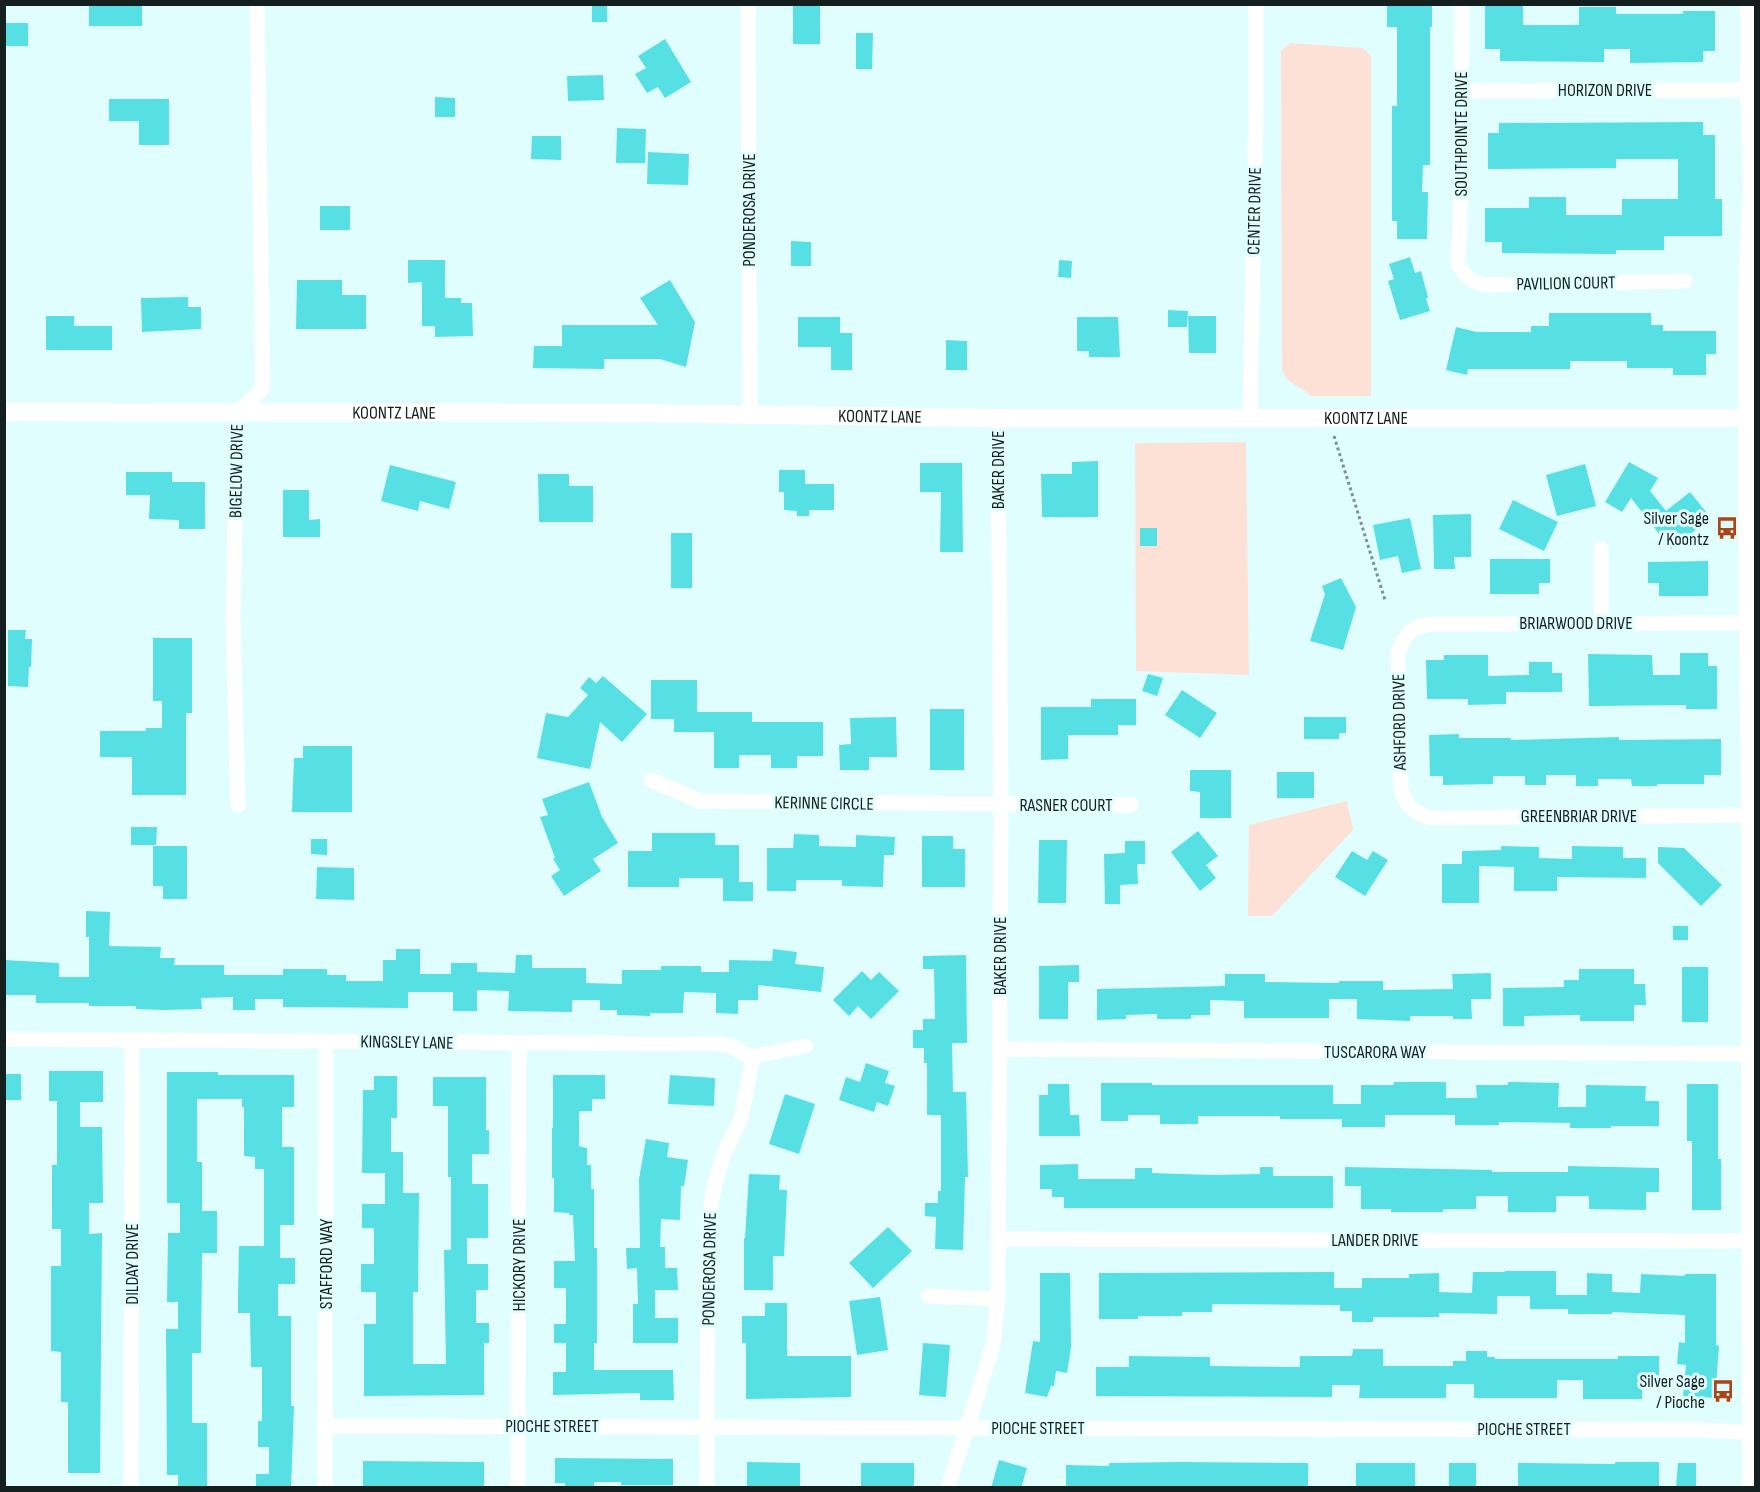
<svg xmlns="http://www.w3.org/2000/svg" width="1760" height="1492" viewBox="0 0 1760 1492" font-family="'Sofia Sans Condensed',sans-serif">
<rect width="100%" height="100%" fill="#e1fefe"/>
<path fill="#fee1d6" d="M1290,43l73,5 8,8v340h-60c-11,-11 -24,-11 -29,-27l-1,-318z
M1246,442l3,233 -113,-4 -1,-228z
M1347,801l6,29 -81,86h-24l1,-91z"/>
<path fill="#57e0e4" d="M89,4h53v22h-53z
M592,4h15v18h-15z
M793,4h27v40h-27z
M1387,4h45v23h-2v138h-7l-1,27h6l-1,47h-30v-18h-5v-115h5v-79h-10z
M1485,4h38v21h56v-18h37v7h67v-3h32v40h-12v11l-73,1v-14h-26v13l-104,-1v-12h-15z
M4,23h24v23h-24z
M856,33h17l-1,36h-16z
M665,39l26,43 -26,16 -7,-11 -11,6 -12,-19 11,-6 -8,-12z
M603,75l1,25 -36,1 -1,-25z
M435,97l20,1v19h-20z
M109,99h60v46h-30v-24h-30z
M1703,122v13h12v64h7v37h-58v14h-48v4l-114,-1v-11h-17v-34h44v-11h37v18h56v-16h56v-40h-62v9l-128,1v-36h11v-10z
M617,128l29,1 -1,34h-29z
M532,136h29v24l-30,-1z
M648,152l41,2 -1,31 -41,-1z
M320,206h30v24h-30z
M791,241l20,1v24h-20z
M1410,257l5,16 6,-2 7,26 -2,2 4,12 -30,9 -12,-39 6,-2 -5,-15z
M408,260h37v38h16v5h11l1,33 -38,1v-11h-13v-44l-14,1z
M1059,260l13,1 -1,17 -13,-1z
M297,280h45v15h24v34h-70z
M670,280l25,42 -9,45 -26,-8h-56v10l-71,-1 1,-22h28v-21h96l-18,-27z
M188,297v10h13v22l-59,3 -1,-34z
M1168,310l20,1 -1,16h-19z
M1549,313h102v12h12v6h53v23h-10v21h-33v-7h-46v-7h-57v8h-102l-1,6 -21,-5 10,-43 21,5h54v-6h18z
M46,316h28v10h38v24h-66z
M1188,316h28v37h-27z
M798,317h42v16h12v37h-21v-23h-33z
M1077,317h41l2,40h-31v-6h-12z
M946,340l21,1v29h-21z
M1098,461v56h-56l-1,-43h31v-12z
M1629,462l29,16 -8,13 16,20 24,-19 21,26 -40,31 -40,-51 -9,14 -17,-10z
M920,463h42l1,89h-23l1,-60h-21z
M1585,464l11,42 -39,10 -11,-41z
M390,465l66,17 -7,27 -29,-8 -2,10 -37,-10z
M779,470h26v14h29v26h-25v6h-12v-5l-13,-1v-18h-5z
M126,472h46v10h33v47h-26v-9l-30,-1 1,-24h-24z
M538,474h31v12h24v36h-54z
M283,490h26v30l11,-1v18h-37z
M1513,500l45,22 -14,29 -45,-22z
M1471,514v43h-17l1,12h-21l-1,-54z
M1410,518l11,51 -19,4 -4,-17 -18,4 -7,-35z
M1140,528h17v18h-17z
M671,533h21v55h-21z
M1490,559h60v24h-11v11h-49z
M1708,561v35h-49v-13h-11v-21z
M1341,578l15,29 -13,43 -33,-9 15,-47 -3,-8z
M8,630h18l-1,9h7l-1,28h-2l-1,20 -20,-1z
M153,638h39v75h-6v82h-54v-38h-32v-26h46v-3h16v-27h-9z
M1680,653h28v13h9v43h-31v-4l-97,1 -1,-52 64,1 1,20h27z
M1444,655h44v21l41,-1v-13h23v11h10v19h-56v12l-38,1v-6h-41l-1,-39h18z
M1148,674l15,4 -6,18 -15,-5z
M603,676l44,38 -25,28 -22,-20 -10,47 -53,-11 9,-45 22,4 20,-22 -8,-7 9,-11 7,6z
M651,680h46v32h55v10h71v34h-26v12h-26v-13h-32v13h-25v-36h-40v-13h-23z
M1182,690l35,23 -17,25 -35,-23z
M1091,699h45v26h-18v10h-50v24l-27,1v-53h50z
M930,709h34v61h-34z
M896,717l1,40h-28v13h-29l-1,-25 12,-1 -1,-26z
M1304,717h42v16h-7v6h-35z
M1459,734v4h52v2l108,-3v3l102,-1v36h-17v9h-47v2h-25l-1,-7h-33v7h-22v-11h-30v10h-21v-9h-32v8l-50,1v-9h-13l-1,-41z
M303,746h49v66h-60l2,-54h9z
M1190,770h41v48h-31v-26l-10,-1z
M1277,772h37v26h-37z
M589,782l13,35 16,26 -25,16 8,12 -37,25 -13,-20 9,-6 -7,-11 2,-1 -15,-41 8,-2 -6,-16z
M131,827h26l-1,18h-25z
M1198,831l20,25 -12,9 10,13 -16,13 -29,-39z
M652,833h63v12h24v37h14v19h-30v-23h-44v9h-51v-36h24z
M794,834l25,1v11l37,1v-12l39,2 -1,18h-10l-1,32 -41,-1v-6h-46v11h-29v-43h26z
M922,836h31v13h12v38h-43z
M311,839h16v16l-16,-1z
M1039,840h28l-1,63h-28z
M1125,841h20v23h-8l1,20 -18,1v19h-15l-1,-50 21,-1z
M153,846h34v53h-24v-13h-10z
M1501,846l38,1v11l33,1v-13l51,1v11h23v20l-89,-1v14h-43v-24l-35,-1v37h-37v-39h20v-13l39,-1z
M1658,847l26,1 38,37 -21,21 -43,-43z
M1352,851l15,9 6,-9 15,9 -23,36 -30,-19z
M317,867l37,1v32l-38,-1z
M86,911l24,1 -1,34 52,1 -1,11h15l-1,7h50v10h59v-6h44v6h19v6h37v-21h13v-11h24v25h31v-11h26v9l38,1 1,-18h16v13h54v15l36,1v-14h39v-4h40v6h28v-12l43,1 1,-12 24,3 -2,12 29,3 -3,25 -63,-7v15h-20v14l-22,-1v-20l-32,-1 -1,21h-33v3l-33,-1v-5h-17v-10h-28v12l-64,-1 1,-20 -32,-1v21h-24v-19h-45v16l-125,-1v-8h-28v11h-22v-13l-32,1 1,11 -39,1 -27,-1v-3h-47v-3h-53v-8h-32l1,-35 54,3v14h30v-40h-3z
M1673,926h15v14h-15z
M966,955l1,88h-15l1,49h13l2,85h-3l-2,73 -28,-1 1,-32 -11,-1v-13h13v-12h3v-76h-14v-52h-3v-15h-11v-18h10v-11h12l-1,-50h-11v-13z
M1079,965v17h-11v37h-29v-53z
M1682,967h26v55h-26z
M1579,969h55v15h11l1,21h-12v16h-54v-6l-56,1v10h-21v-38l61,-1v-7h15z
M862,971l9,9 8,-8 20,19 -28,28 -13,-13 -9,10 -16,-16z
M1491,973v26h-20l1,20h-19v-3h-43v5l-53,-2v-20h-28v19h-85v-17l-34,-1v15h-19v4h-34v-5l-31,1v4l-29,1v-31l128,-3v-12h40v8l74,1v-2h44v9l70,-1 -1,-15z
M866,1063l23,8 -4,12 10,3 -7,20 -11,-4 -3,10 -35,-12 7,-23 14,5z
M49,1071h54v31h-23v25h22l1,76h-14v31l13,-1 -2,240h-32v-71h-7v-50l-10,-1v-85h10v-37h-9v-64h5v-64h-8z
M167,1072h51v3h76v32h-12v40h12v78h-14v33h15v26h-17v32h13v90h3l-3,82h-35v-14h13v-27h-11v-26h4v-54h-11l-1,-54h-12v-17l1,-50h25v-77h-9v-12l-11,-1v-49h-2v-8h-45v63h5v49h15v42h-15l-1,100h-9v70h15v65h-29v-13h-11l-1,-146h12v-27h-11l1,-69h12v-30h-13z
M4,1074h17v26h-17z
M553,1075h52v24h-13v12h-13v35l8,2v17h4v24h3v59h3v95h-3v27h79l1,30h-34v-7l-87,2v-23h13v-29h-12v-19h12v-36h-12v-27h21l-2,-46h-4v-2l-15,-1v-34h-2v-50h1z
M670,1075l45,3 -1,28 -46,-2z
M374,1076h23v42h-6v34h12v41h16l-1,99h-5v72h33l-2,-114h7v-73h-3v-71h-15v-29h53v53h3v24h-17v30h16v54h-21v26h21v26h-12v33h13v20h-5v52l-120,1v-72h12v-32h-15v-28h13v-36h-12v-24h23v-31h-23l1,-83h11z
M1394,1082h52v16h31l-1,-13h32v-3l51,1 -1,24h28v-22l60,1 -1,15h14v25h-48v2h-41v-5l-71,-1v3h-44v-10h-70v12h-43v-8h-62v-3h-82v8h-38v-9h-32v6h-27v-38h51v2h181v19h28v-19h33z
M1048,1084h21l1,31h9l1,21h-41v-41h9z
M1687,1084h31v75h3v51h-29v-69h-5z
M785,1094l30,10 -16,50 -30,-10z
M646,1139l23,4 -2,14 21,3 -4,26h-3l-1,34 -19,-1 -1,28h5v21h12l1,22h-23v28h23v25h-45v-39h5l-1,-36 -10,1 -1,-21h14l-1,-69z
M1078,1164v15h57v-11h17v5l60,2 48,-1v-7h13v9h60v32h-269v-11h-12v-8h-12v-24z
M1568,1166l91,2v24h-13v18l-57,-1v-13h-33v16h-48v-16h-32v13h-33v3h-52v-3h-30v-23h-16v-19l147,3v2h76z
M749,1174l31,1 -1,15h8l-3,66h-11v34h-29v-52h1z
M888,1227l24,24 -39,37 -24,-25z
M1505,1271h51v24h31v-22l25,1v18l28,1 1,-19 44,2v-2h31v71l3,1 -4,52 -32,-2 3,-31 -9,-1 2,-22 6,1v-28l-73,-3v2h-44v-5h-38v-13h-33v18l-58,-1v4h-66v5h-21v-11h-12v-6l-128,-1v8h-30v4h-44v3h-39v-46l235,-1v16h28v-10h47v-4l30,-1v19l33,1 1,-21h32z
M1040,1273h30l1,74 -4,26 -11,-2 -2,15h-3l-4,11 -22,-4 8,-52 7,1z
M880,1297l8,53 -31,5 -8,-54z
M765,1303h22v53h64v41l-105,2v-56h-4v-27h23z
M923,1343l27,2 -4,52 -27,-2z
M1353,1349h30v17h70v-5h13v-10h21v6h8v2h123v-3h41v28h-17v15h-59v-19h-26v18h-83v-14h-28v14h-87l1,-13h-28v12l-236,-1v-29h33v-11l81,1v9l90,1v-11h52z
M555,1458l118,1v26h-52v-3h-27v6h-29v-5h-10z
M999,1460l28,8 -6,20h-30z
M363,1461l121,1v26h-121z
M747,1462l53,1v25h-53z
M1179,1462l129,1v25h-242v-23l43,1v-3z
M1615,1462h44v26h-141v-25l97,1z
M861,1463h53v25h-53z
M1356,1463h59v25h-59z
M1449,1463h27v25h-27z
M1678,1463h18v25h-20z"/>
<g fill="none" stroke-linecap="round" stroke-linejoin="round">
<path stroke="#7d9191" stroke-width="3" stroke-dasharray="3 3" stroke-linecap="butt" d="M1334,436l51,164"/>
<path stroke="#fff" stroke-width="15" d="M748,4l2,412
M1462,4l-2,232 -3,28c9,12 14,19 30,21l198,-4
M1462,91l287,-1
M1250,417l6,-318v-95
M1601,549v74
M1748,623l-319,1c-17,3 -26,12 -31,29l3,134c3,18 13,27 31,31l318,-3
M651,780l49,21 431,4
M238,805l-5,-182 4,-210 26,-25 -6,-384
M4,1039l715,5 12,2 19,11 55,-11
M1000,1049l751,5
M1000,1239l756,2
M928,1296l70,3
M324,1426l1377,4 55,3
M131,1488l1,-448
M325,1488l1,-447
M518,1488l1,-445
M707,1488l1,-268 7,-37 9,-29 17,-36 11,-57 -2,-4
M948,1488l45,-143 5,-46 3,-494 -3,-387"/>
<g stroke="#fff" stroke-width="18">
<path d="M1749,4v86l3,88 -5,107v240l3,290 1,673"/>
<path id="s1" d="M4,412l638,1 356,5h758"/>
</g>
</g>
<defs>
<g id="bus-bare" transform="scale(1.8)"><path d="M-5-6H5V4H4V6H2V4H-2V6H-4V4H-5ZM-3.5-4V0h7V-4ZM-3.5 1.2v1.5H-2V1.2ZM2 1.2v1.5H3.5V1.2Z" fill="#aa4615" stroke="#e1fefe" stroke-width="2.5" paint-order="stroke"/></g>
</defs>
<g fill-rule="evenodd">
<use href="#bus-bare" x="1727" y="528"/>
<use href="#bus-bare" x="1723" y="1391"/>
</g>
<g text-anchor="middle" stroke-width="6" stroke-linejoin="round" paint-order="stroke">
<g font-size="18" fill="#141f1f" stroke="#e1fefe">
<text x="1605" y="96">HORIZON DRIVE</text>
<text transform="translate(1461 134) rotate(-90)" y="6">SOUTHPOINTE DRIVE</text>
<text transform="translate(749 210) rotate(-90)" y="6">PONDEROSA DRIVE</text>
<text transform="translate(1254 211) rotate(-89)" y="6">CENTER DRIVE</text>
<text transform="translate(1566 283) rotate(-1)" y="6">PAVILION COURT</text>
<text dy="6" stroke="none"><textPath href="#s1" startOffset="390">KOONTZ LANE</textPath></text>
<text dy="6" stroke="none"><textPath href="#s1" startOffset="876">KOONTZ LANE</textPath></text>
<text dy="6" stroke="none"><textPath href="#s1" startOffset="1362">KOONTZ LANE</textPath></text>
<text transform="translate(998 470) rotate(-90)" y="6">BAKER DRIVE</text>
<text transform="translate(236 471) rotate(-89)" y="6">BIGELOW DRIVE</text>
<text x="1576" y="629">BRIARWOOD DRIVE</text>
<text transform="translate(1399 722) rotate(-91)" y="6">ASHFORD DRIVE</text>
<text transform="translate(824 803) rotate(1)" y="6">KERINNE CIRCLE</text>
<text x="1066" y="811">RASNER COURT</text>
<text x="1579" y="822">GREENBRIAR DRIVE</text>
<text transform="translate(1000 956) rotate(-90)" y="6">BAKER DRIVE</text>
<text transform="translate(407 1042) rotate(1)" y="6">KINGSLEY LANE</text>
<text x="1375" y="1058">TUSCARORA WAY</text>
<text x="1375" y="1246">LANDER DRIVE</text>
<text transform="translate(132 1264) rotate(-90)" y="6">DILDAY DRIVE</text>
<text transform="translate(326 1264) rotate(-90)" y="6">STAFFORD WAY</text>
<text transform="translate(519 1265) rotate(-90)" y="6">HICKORY DRIVE</text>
<text transform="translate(709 1269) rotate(-89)" y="6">PONDEROSA DRIVE</text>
<text x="552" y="1432">PIOCHE STREET</text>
<text x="1038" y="1434">PIOCHE STREET</text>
<text x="1524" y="1435">PIOCHE STREET</text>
</g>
<g font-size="18" fill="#141f1f" stroke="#e1fefe" text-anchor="end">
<text x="1709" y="524">Silver Sage<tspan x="1709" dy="21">/ Koontz</tspan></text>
<text x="1705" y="1387">Silver Sage<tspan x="1705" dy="21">/ Pioche</tspan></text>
</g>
</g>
<rect width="1760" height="1492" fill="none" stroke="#141f1f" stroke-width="12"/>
</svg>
